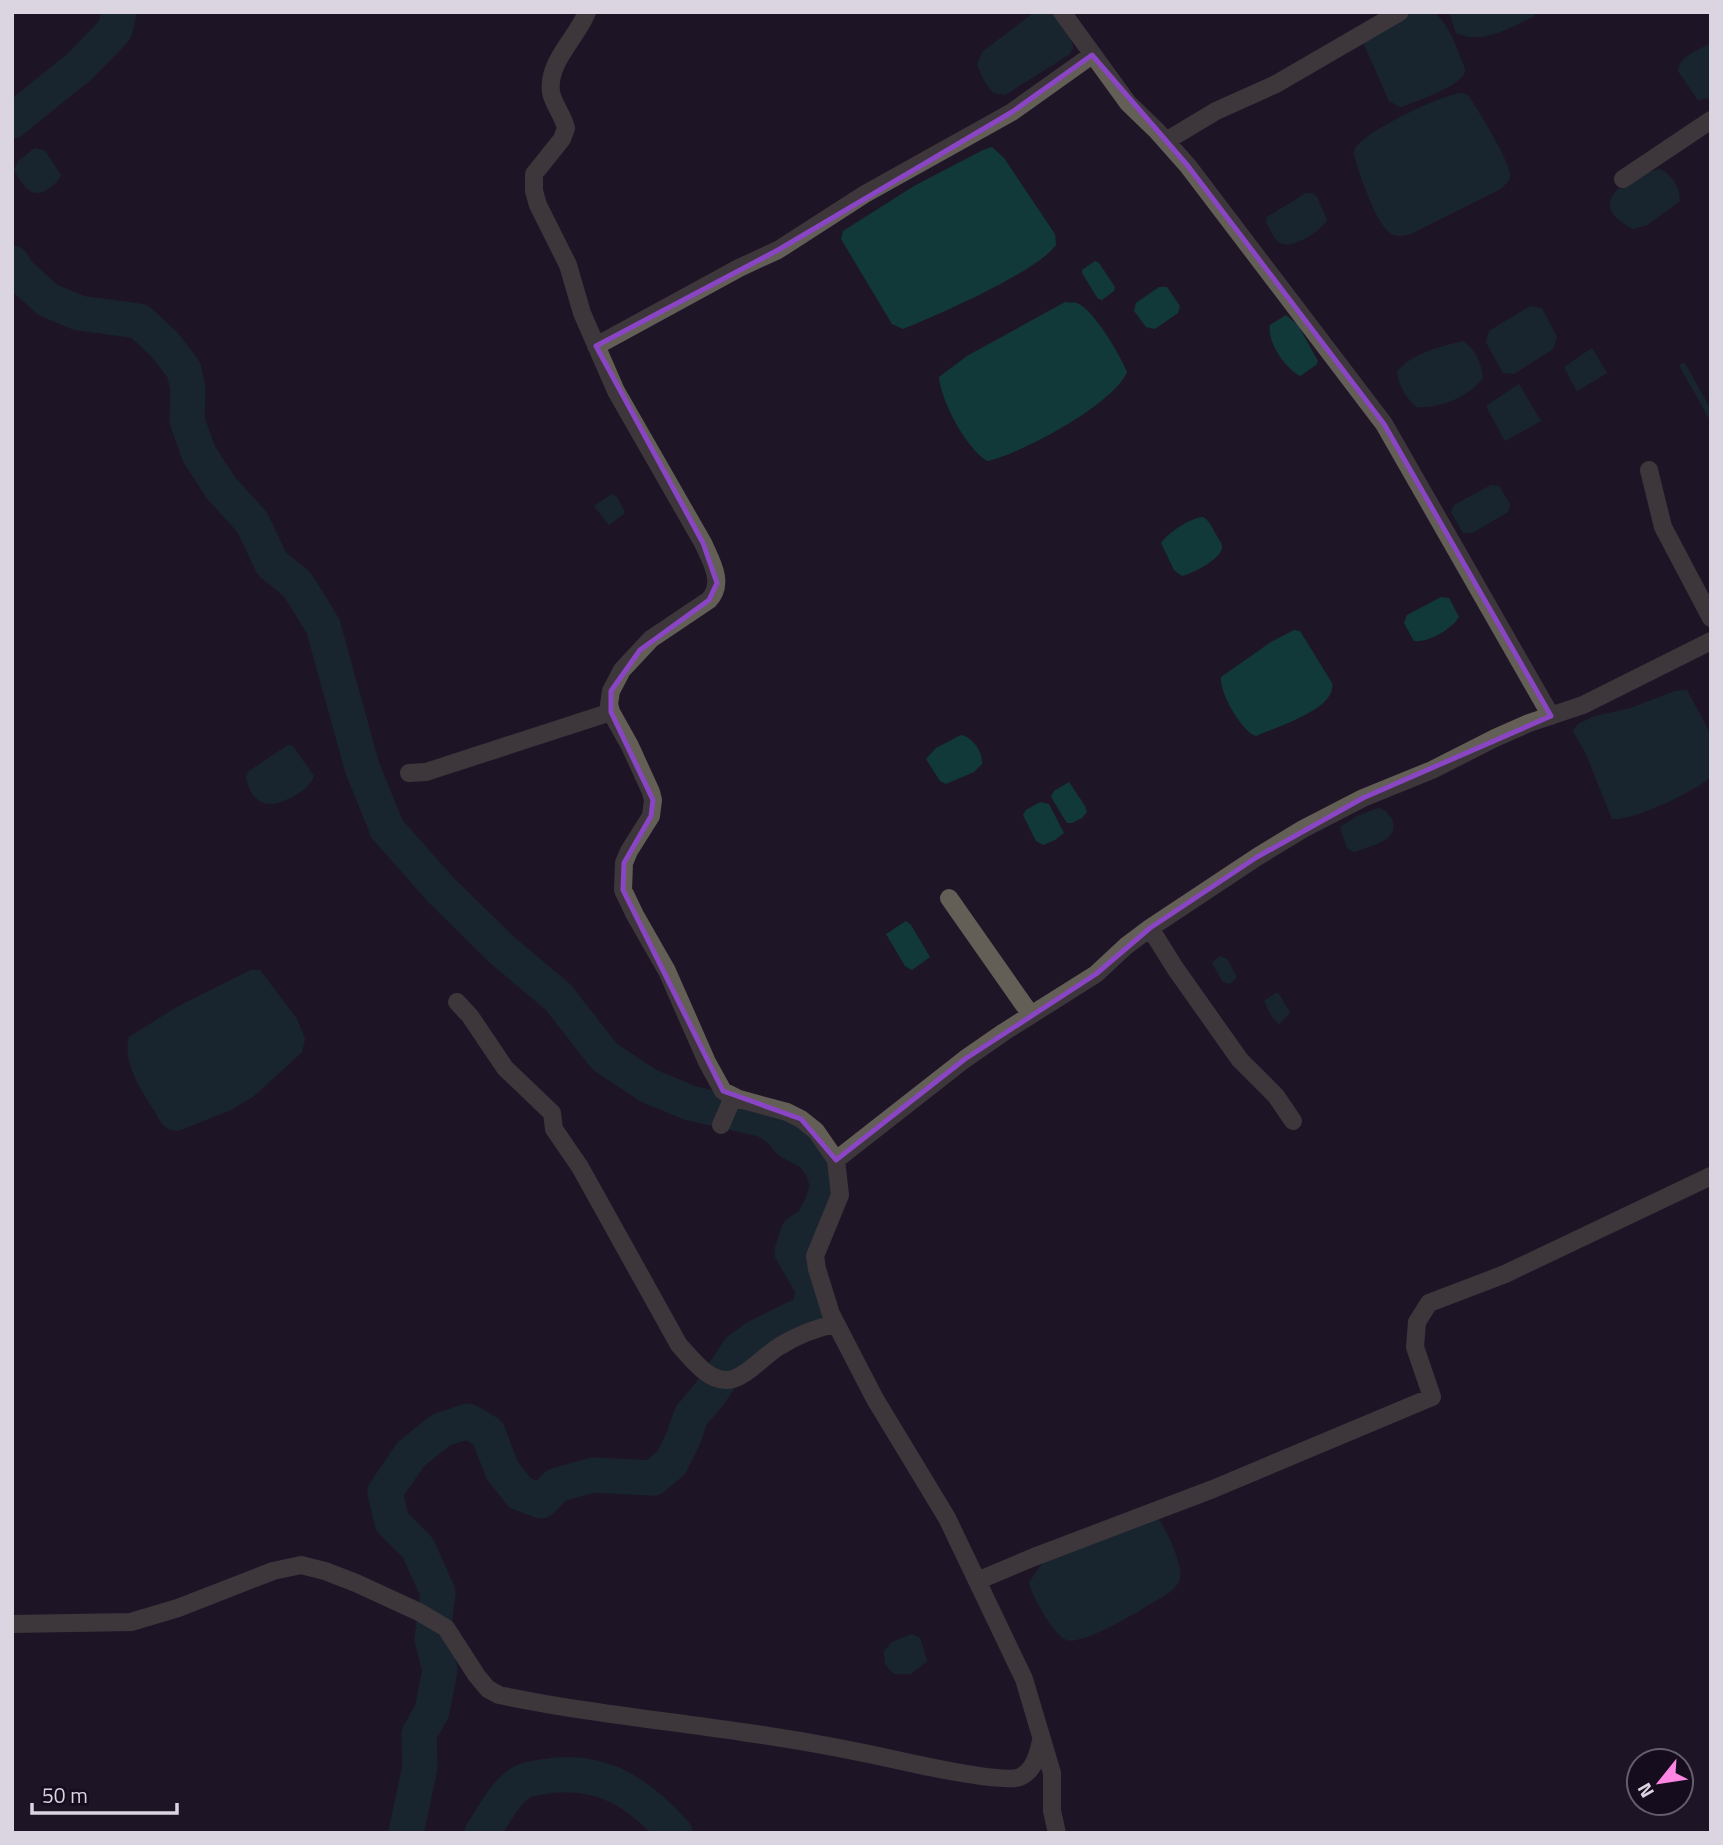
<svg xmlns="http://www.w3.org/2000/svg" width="1723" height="1845" viewBox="0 0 1723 1845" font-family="'Titillium Web',sans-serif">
<rect width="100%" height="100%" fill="#1e1627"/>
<path fill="#123939" d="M1035,12h19l18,29 1,7 -3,6 -65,41 -12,-2 -8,-11 -8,-17 5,-13z
M1414,12h20c11,10 18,23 23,37 2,6 7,15 8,21 1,14 -52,33 -65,37l-11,-6 -26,-59z
M1449,12h87l-3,5c-25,11 -50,28 -77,16z
M1711,43v55l-13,2 -20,-29c1,-15 21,-21 33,-28z
M1463,93l6,3c8,13 44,70 41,81 -1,6 -7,9 -11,13l-88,44c-5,1 -12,3 -17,1 -17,-5 -35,-64 -40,-80 1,-5 0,-6 4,-10 13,-16 84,-51 105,-52z
M992,147l12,11 51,76 1,11c-18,26 -120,71 -153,84l-11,-5 -51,-85 2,-8 71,-45 69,-36z
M35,148l10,3 16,24c-3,6 -6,9 -12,13 -16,14 -27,-4 -35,-18l4,-9z
M1659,169c11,3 23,20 20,33l-32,23 -14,4c-51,-26 -6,-51 26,-60z
M1306,193h6l5,4 10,23c-5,10 -31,27 -44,24 -8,-1 -13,-15 -17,-22l1,-5z
M1095,261l4,2 16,24 -1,4 -12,9 -4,-1 -16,-26v-3z
M1159,287h8l13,19 -2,7 -23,16 -9,-2 -12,-16 2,-8z
M1065,302c4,1 8,0 12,1 17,7 43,52 50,69 -13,32 -106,82 -140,89 -21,-13 -46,-60 -48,-84l28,-21z
M1530,306l12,2 15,29 -4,12 -39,25 -11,-1 -17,-31 3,-11z
M1286,315l12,10 20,36 -2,4 -16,11c-15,-8 -33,-34 -30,-51z
M1463,341c13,9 18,21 20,37 -14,19 -45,31 -67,29 -10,-10 -17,-20 -19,-35 15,-19 42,-25 66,-31z
M1592,348l15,25 -30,18 -13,-24z
M1519,384l22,37 -36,20 -19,-35z
M1491,485l8,1 11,18 -2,8 -36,21h-9l-12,-21 3,-7z
M612,494l5,3 8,16 -16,12 -15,-19z
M1203,517c6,4 8,8 11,14 2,4 7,10 8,15 2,12 -30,28 -40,30l-8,-6 -13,-27c8,-11 29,-25 42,-26z
M1441,597l8,1 10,19c-7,12 -31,26 -45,24l-10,-18 3,-8z
M1294,630l6,1 32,52c5,26 -56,44 -76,53 -14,-4 -37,-44 -35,-59l50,-35z
M1687,690l24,45v42c-16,14 -77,44 -99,42l-26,-65 -13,-23 5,-7 17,-8 36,-8 44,-17z
M961,735c12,2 22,18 21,29l-8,8 -28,12 -6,-3 -14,-22 10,-11z
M288,745l5,1 21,30c-4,11 -13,16 -24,22 -23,12 -38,6 -44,-21l3,-6z
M1069,782l16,24 2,6 -5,6 -10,5h-5l-2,-3 -14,-23 3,-6z
M1040,802l9,2 15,29 -9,7 -12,5 -7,-4 -13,-26 3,-5z
M1378,808c7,2 9,4 13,10 12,22 -22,28 -37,34l-7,-4 -7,-21 17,-11z
M906,921l5,4 19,32 -18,13 -7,-4 -19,-32z
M1220,956l7,3 9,16v3l-6,6 -7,-2 -10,-17 -1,-3z
M251,970h9l37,49 8,20 -3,13 -48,44 -23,14 -53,21 -10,-2 -6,-5c-14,-26 -41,-57 -33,-87l48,-30z
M1276,993l3,1 11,19 -11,11 -7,-7 -8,-16z
M1158,1518c8,12 25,46 22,60 -1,6 -6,10 -10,14 -17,11 -86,54 -103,48 -14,-5 -35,-44 -38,-58l16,-22z
M912,1634l8,4 7,23 -16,13h-17l-9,-10 -1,-13 8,-9z"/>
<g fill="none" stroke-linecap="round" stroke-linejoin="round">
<path stroke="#123939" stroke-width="6" d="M1683,366l28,50"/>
<path stroke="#123939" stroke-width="35" d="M12,121l68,-55 35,-36 4,-18
M12,263l6,10 30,27 31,13 60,8 25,23 20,26 4,20 -1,30 12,34 22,34 31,34 20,42 25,20 26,42 39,141 25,62 54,61 61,60 56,47 47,60 44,29 41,17 75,17 13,8 11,13 24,13 10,16 5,16 -6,19 -10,18 -14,10 -6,19 21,36 -2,17 -7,9 -47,23 -18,13 -28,42 -20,24 -8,23 -12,24 -18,15 -60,-3 -36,10 -16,16 -21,-8 -18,-23 -14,-37 -20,-12 -27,9 -30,24 -26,38 7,30 26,26 20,45 -6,46 8,31 -8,41 -13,23 1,33 -14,66
M482,1833c11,-16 23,-41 40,-51 7,-4 18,-5 26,-6 55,-7 91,17 127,57"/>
<path stroke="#645f56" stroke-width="18" d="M587,12c-10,26 -40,50 -36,80 2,12 12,23 15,36l-4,11 -28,35v17l4,14 30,60 14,48 34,78 87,152c8,18 22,40 6,57l-58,39 -29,31 -11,21 -2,13 2,8 19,34 21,46 2,8 -2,16 -22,35 -5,12 -1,27 12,25 32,56 40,91 16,29 16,8 48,13 14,7 15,12 20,29 4,35 -25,61 2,13 14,45 44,85 72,119 77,161 28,94v38l5,22
M1062,12l66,91 29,28 31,35 196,258 167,292
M1166,141l50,-30 60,-27 124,-72
M1623,179l88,-59
M596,346l143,-78 39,-18 87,-56 147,-82 80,-57
M1649,470l14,57 48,91
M409,773l17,-1 185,-60
M949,898l82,117
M1150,928l25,40 65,92 36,36 17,25
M457,1002l13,14 35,52 47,45 2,16 26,38 99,178c12,13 28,35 47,35 17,1 38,-25 54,-34 16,-10 36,-18 55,-22
M721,1125l12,-28
M836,1160l129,-101 39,-27 92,-58 30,-28 24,-18 107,-71 46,-28 60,-31 69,-28 63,-32 34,-15 54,-18 128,-64
M977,1581l57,-24 179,-68 219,-92 -17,-50 2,-25 12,-19 76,-29 206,-98
M12,1624l119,-2 47,-14 95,-37 28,-6 24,6 31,12 63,29 27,16 31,48 11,13 11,6c80,17 162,25 243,37 58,8 116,19 173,32 19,4 90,19 105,13 14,-6 18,-23 21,-36"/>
</g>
<path d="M0 0H1723V1845H0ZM1092,55l96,111 196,258 167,292 -188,82 -106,59 -107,71 -54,46 -131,85 -129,101 -35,-41 -78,-28 -100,-201 1,-27 27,-47 2,-16 -42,-88v-21l29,-41 69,-50 8,-17 -14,-40 -107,-197 182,-96 234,-138z" fill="#1e1627" fill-opacity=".55" fill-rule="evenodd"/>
<path fill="none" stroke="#8945c4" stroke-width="5" stroke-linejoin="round" d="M1092,55l96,111 196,258 167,292 -188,82 -106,59 -107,71 -54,46 -131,85 -129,101 -35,-41 -78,-28 -100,-201 1,-27 27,-47 2,-16 -42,-88v-21l29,-41 69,-50 8,-17 -14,-40 -107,-197 182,-96 234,-138z"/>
<rect width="1723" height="1845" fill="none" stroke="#dad5e1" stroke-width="28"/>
<g transform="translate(1660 1782) rotate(240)"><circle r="33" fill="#150d1e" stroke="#645d6c" stroke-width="2"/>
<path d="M0-5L12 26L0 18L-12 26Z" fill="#fd86e2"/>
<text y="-10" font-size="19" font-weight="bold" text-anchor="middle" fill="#dad5e1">N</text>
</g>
<path d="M32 1803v10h145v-10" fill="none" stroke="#dad5e1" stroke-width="3.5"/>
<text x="42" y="1803" font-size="21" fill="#dad5e1" stroke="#150d1e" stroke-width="5" paint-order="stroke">50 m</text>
</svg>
